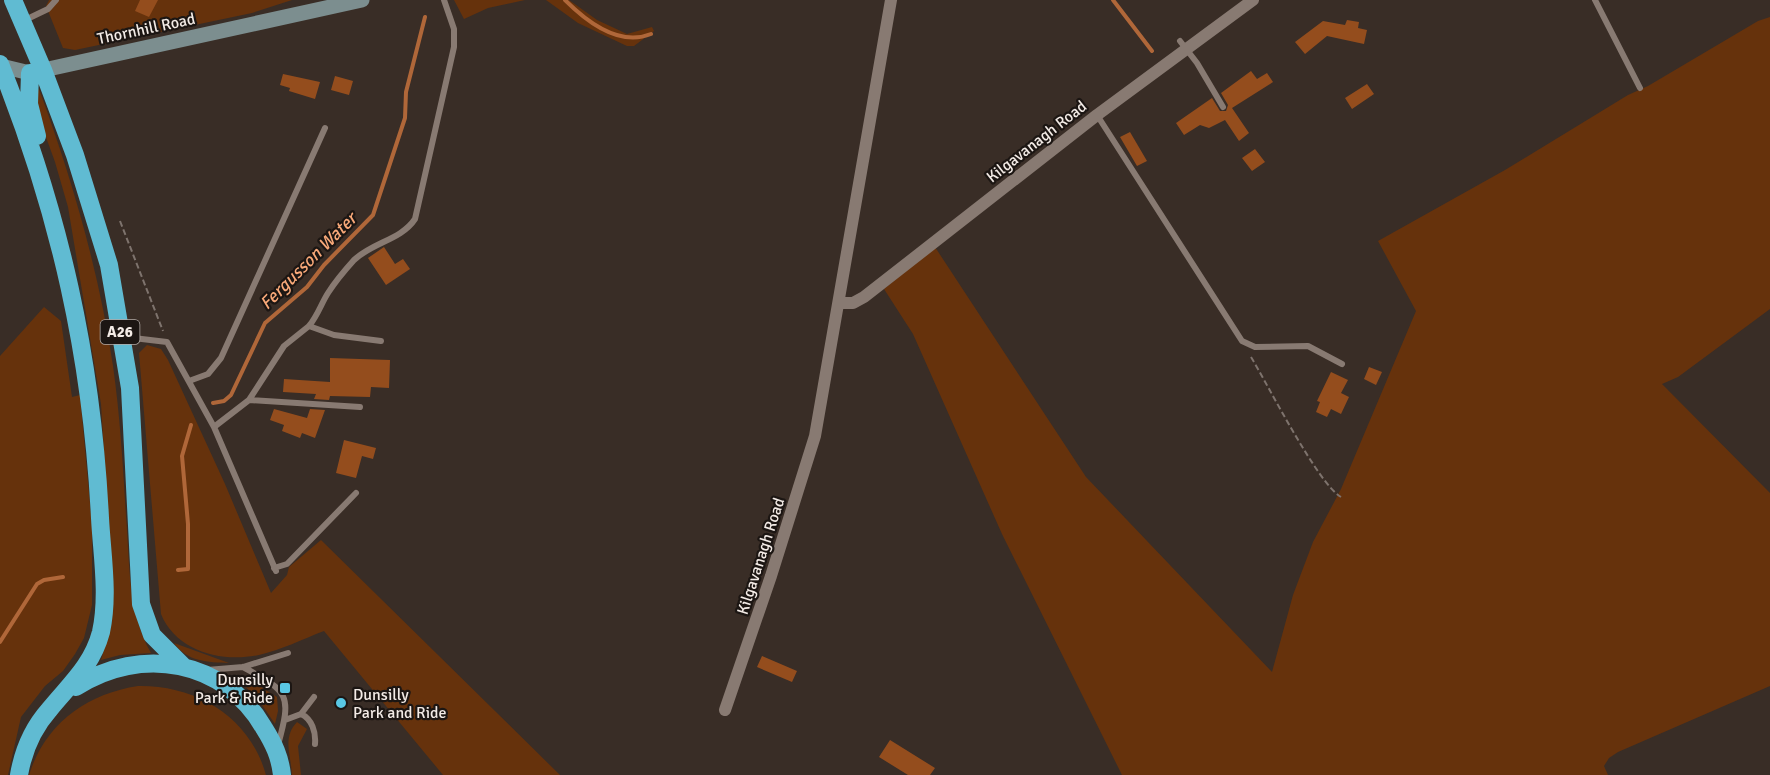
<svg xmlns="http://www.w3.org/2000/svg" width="1770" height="775" viewBox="0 0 1770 775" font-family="Signika,sans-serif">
<rect width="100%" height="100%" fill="#392d26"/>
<path fill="#66320c" d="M49,0h243l-40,13 -177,37 -12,-2 -17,-42z
M454,0h71l-37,8 -24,11z
M546,0h23l28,20 30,14 25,-7 2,4 -20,15h-7l-49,-23z
M1770,17v292l-92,68 -16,7 108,109v193l-152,66 -9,6 -5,8 4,9h-486l-120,-241 -89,-200 -29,-45 51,-42 151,230 186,195 21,-77 20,-53 28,-53 75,-178 -38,-70 127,-71 123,-75 20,-9 110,-65z
M39,89c33,90 60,182 74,277 7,49 10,100 13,150 4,47 1,94 25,137l-31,2 -19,5 11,-38v-43l-11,-175 -33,-197 -13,-45 -20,-55 1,-17z
M44,307l17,14 11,76 8,-2 12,130v80l-8,33 -9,16 -12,17 -18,15 -24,31 -13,58h-8v-419z
M147,345l14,4 7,11 57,124 46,109 16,-18 2,-8 32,-27 239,235h-117l-119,-144c-21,8 -43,19 -65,24 -38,8 -83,-4 -98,-41l-22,-261z
M174,643l55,20c-21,-1 -42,-1 -55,-20z
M242,683l14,1 21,13 1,14 -3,13 -15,-22z
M138,686c58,-1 112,31 128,89h-237c16,-51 57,-81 109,-89z
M297,722l10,7 -9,17 3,29h-9c-1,-20 -10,-37 5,-53z"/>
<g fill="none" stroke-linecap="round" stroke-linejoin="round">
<path stroke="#b06739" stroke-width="4" d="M565,0c22,22 54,47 86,34
M1113,0l39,51
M213,403l11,-2 7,-6 34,-72 42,-36 17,-22 49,-50 32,-97 1,-26 19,-75
M178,570l10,-1v-45l-6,-68 9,-31
M0,642l37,-58 7,-4 19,-3"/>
</g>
<path fill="#944d1d" d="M140,0h18l-9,17 -14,-6z
M1347,20l12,2 -1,6 9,2 -3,14 -37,-8 -22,18 -10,-12 28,-21 22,4z
M1251,71l6,8 10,-6 6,9 -41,26 17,25 -10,8 -14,-21 -16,8 -9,-3 -16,10 -8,-12 36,-25 8,13h6l2,-6 -7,-12z
M283,74l37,8 -5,17 -26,-8 1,-3 -10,-3z
M335,76l18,5 -4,14 -18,-5z
M1367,84l7,10 -22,15 -7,-11z
M1130,132l17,29 -10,5 -17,-29z
M1255,149l10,13 -13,9 -10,-13z
M384,247l11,17 8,-5 7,10 -24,16 -18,-27z
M330,358l60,2 -1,28 -18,-1 -1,10 -40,-1 -1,4 -15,-1 2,-5 -33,-2 1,-13 46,3z
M1369,367l13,5 -6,13 -12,-6z
M1331,372l17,8 -7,13 8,4 -8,17 -10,-5 -4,8 -11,-5 4,-10 -3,-1z
M274,409l33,9 3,-9 15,1 -10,28 -13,-5 -2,5 -18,-7 2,-6 -14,-5z
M344,440l32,8 -3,11 -11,-3 -6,22 -20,-5z
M762,656l35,15 -5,11 -35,-15z
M890,740l45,28 -5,7h-22l-29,-18z"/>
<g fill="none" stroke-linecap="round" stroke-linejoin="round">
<path stroke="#7e736d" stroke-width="2" stroke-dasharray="6 3" stroke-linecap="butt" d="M120,221l43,110
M1251,357c17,28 67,127 90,140"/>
<path stroke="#887a72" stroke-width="6" d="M1595,0l45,88
M23,21l25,-12 8,-9
M1180,41l17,22 26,44
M1097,115l145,226 13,6 53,-1 34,18
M309,326c9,-11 12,-22 19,-33 7,-11 17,-23 26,-33 19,-18 47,-20 61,-41l39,-172v-18l-10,-29
M125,337l42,5 47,85 62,144
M189,381l19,-7 13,-16 104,-230
M249,400l111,7
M214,427l35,-27 35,-54 25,-20 25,9 47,6
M274,568l13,-4 69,-71
M243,667c46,25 49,27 35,78
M207,670l36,-3 45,-14
M301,714c11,5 15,18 14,30
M285,720l16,-6 13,-17"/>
<path stroke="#887a72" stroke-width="12" d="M840,303h13l11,-6 233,-182 156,-115
M725,710l46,-134 44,-140 76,-436"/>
<path stroke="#7c8e8f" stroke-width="15" d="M1,66l29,7 332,-73"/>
<path stroke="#60bbd2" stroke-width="18" d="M13,0l30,70 32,85 34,110 21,123 11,216 11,31 31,31
M0,64c60,150 92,294 100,454 2,37 9,77 1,114 -9,34 -31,52 -52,78 -16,18 -26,42 -30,65
M30,73l-1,31 8,32
M76,687c65,-42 149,-27 188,41 10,16 16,29 18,47"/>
</g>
<g fill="#59c8e5" stroke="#1c1613" stroke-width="2">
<rect x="279" y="682" width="12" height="12" rx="3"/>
<circle cx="341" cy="703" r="6"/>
</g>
<g text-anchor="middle" stroke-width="4.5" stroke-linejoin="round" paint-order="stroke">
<rect fill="#1c1613" stroke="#b2aba7" stroke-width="1.5" x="100.5" y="320" width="39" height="24" rx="4.5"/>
<g font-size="15" font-weight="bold" fill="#f3ebe6">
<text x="120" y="337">A26</text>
</g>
<g font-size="16" fill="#f3ebe6" stroke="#1c1613">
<text transform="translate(146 28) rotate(-12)" y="6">Thornhill Road</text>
<text transform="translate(1036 141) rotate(-38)" y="6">Kilgavanagh Road</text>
<text transform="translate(760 556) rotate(-72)" y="6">Kilgavanagh Road</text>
</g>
<g font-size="16" fill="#f3ebe6" stroke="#1c1613" text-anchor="end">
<text x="273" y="685">Dunsilly<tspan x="273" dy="18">Park &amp; Ride</tspan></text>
<text x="353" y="700" text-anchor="start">Dunsilly<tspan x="353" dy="18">Park and Ride</tspan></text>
</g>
<g font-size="18" font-style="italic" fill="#f9a979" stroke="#1c1613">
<text transform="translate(308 261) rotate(-45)" y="6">Fergusson Water</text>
</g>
</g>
</svg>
